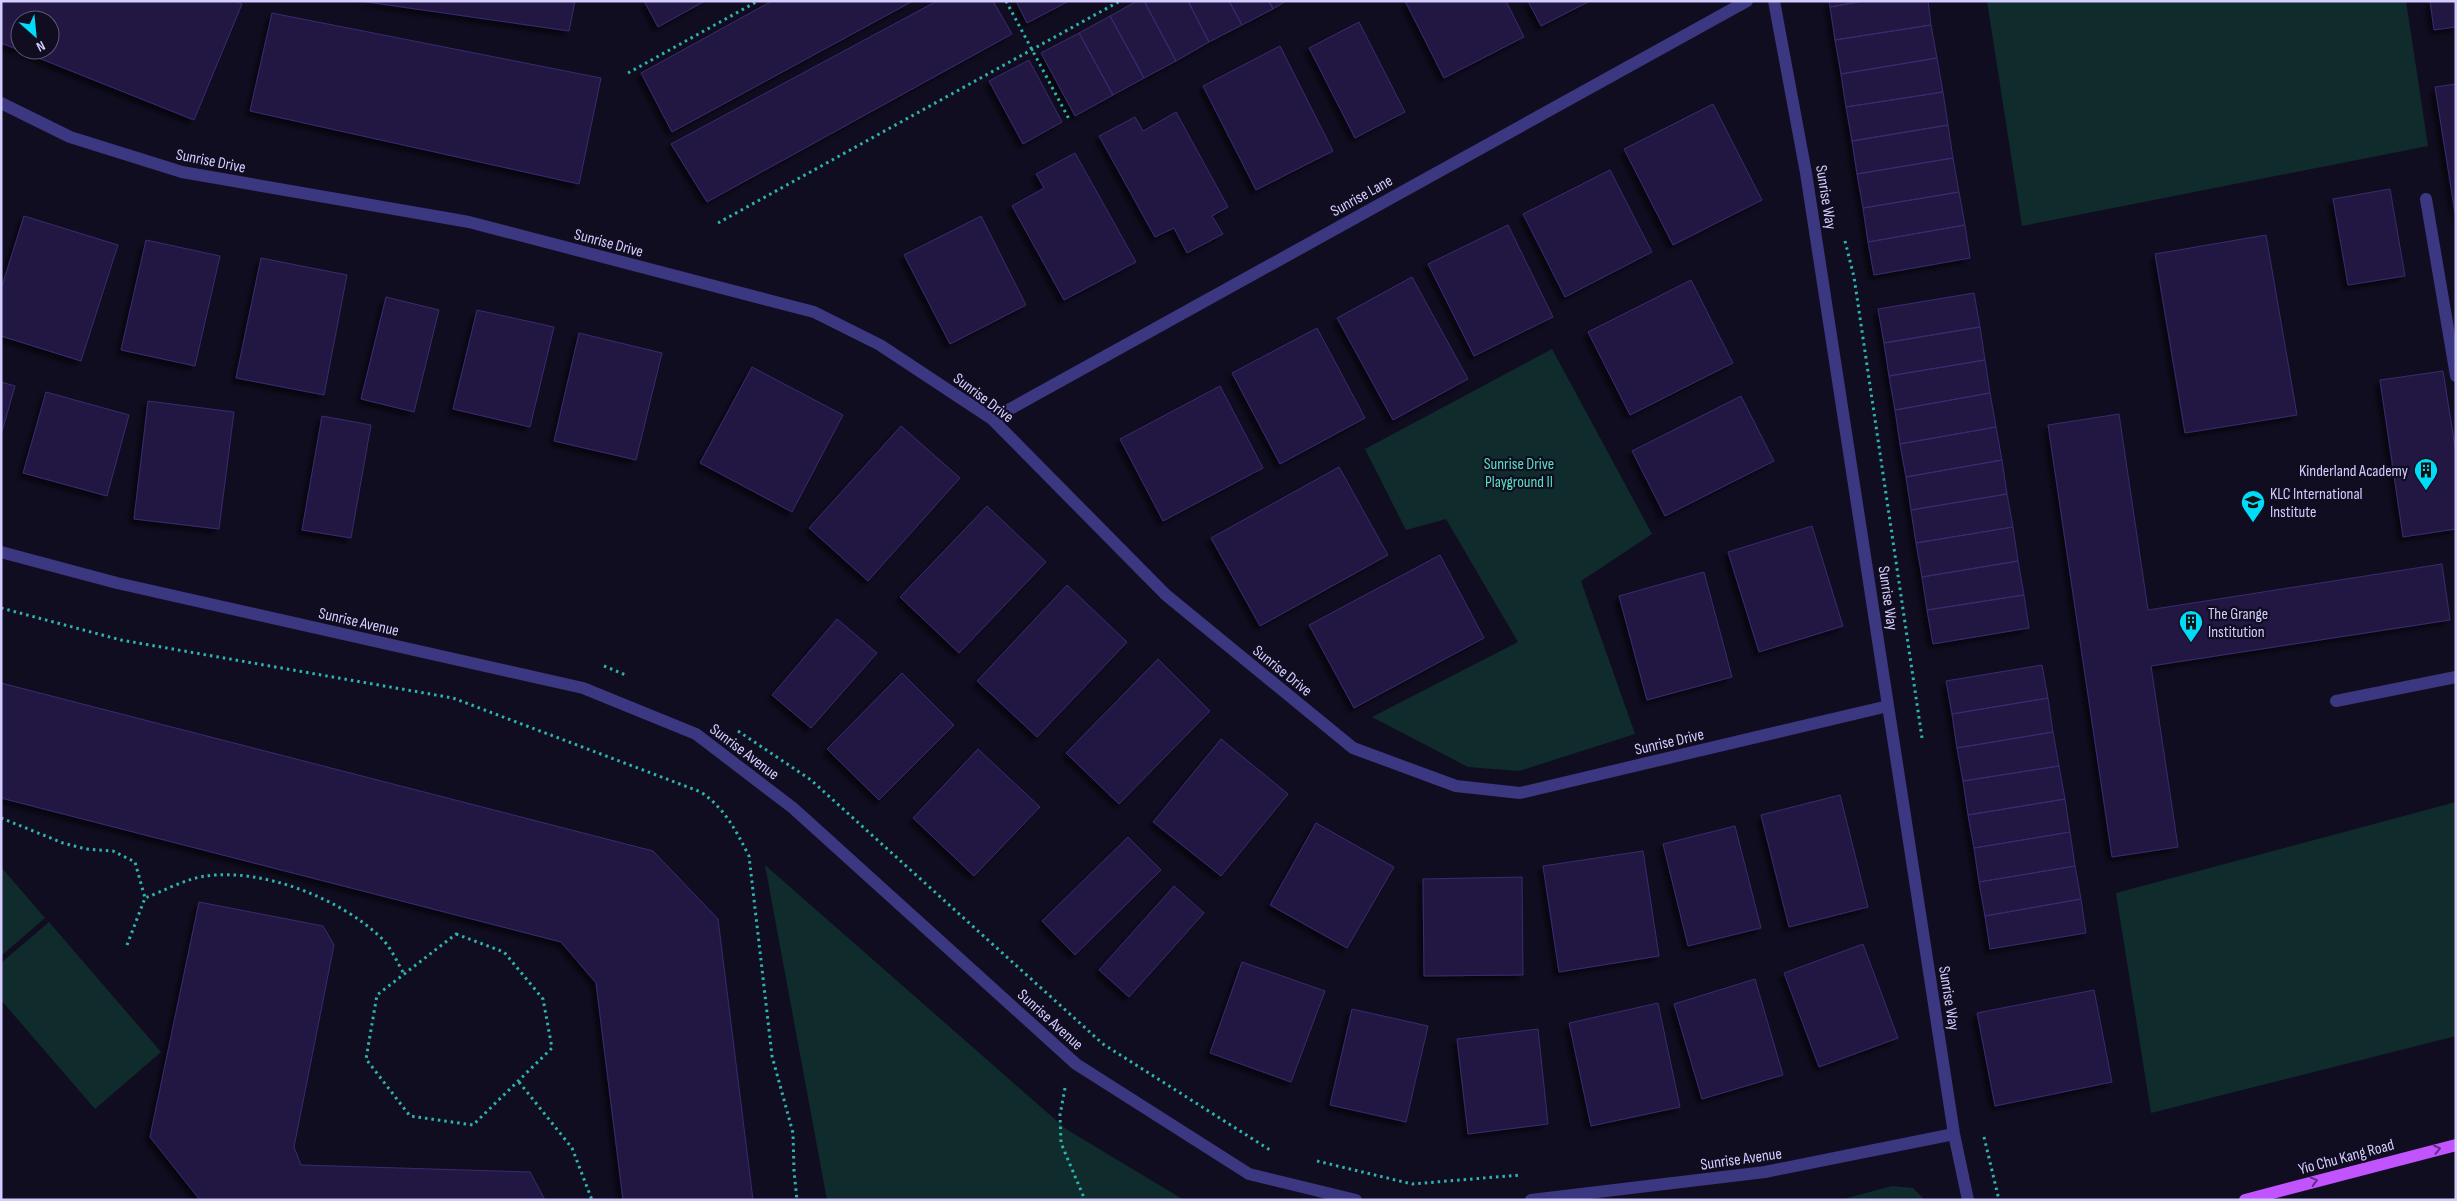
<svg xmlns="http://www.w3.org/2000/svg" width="2457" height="1201" viewBox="0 0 2457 1201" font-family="'Sofia Sans Condensed',sans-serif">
<defs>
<filter id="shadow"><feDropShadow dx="-4.5" dy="4.5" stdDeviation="2.5" flood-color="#0009"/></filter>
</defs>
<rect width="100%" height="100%" fill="#110d21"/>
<path fill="#102b2b" d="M1987,1h419l22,145 -406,80z
M1552,349l100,185 -71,47 54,153 -116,37 -51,-4 -96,-50 146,-75 -72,-123 -40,11 -41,-81z
M2456,802v234l-305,77 -35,-220z
M765,865l301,264 118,71h-357z
M1,867l44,51 -44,38z
M49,922l112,130 -66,57 -94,-109v-37z
M1892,1186l21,2 12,12h-85z"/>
<path fill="#221942" stroke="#392b6f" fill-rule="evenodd" filter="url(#shadow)" d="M1,1h234l7,3 -48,116 -193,-77zM20,20h30v30h-30z
M360,1h215l-6,30z
M644,1h61l-47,26z
M772,1h141l-241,131 -31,-59z
M937,1h56l19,33 -305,168 -36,-58z
M1016,1h53l-42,22z
M1137,1h7l32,60 -32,17 -34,-62z
M1144,1h44l21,41 -33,19z
M1188,1h41l13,24 -33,17z
M1229,1h40l4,8 -31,16z
M1269,1h17l-13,8z
M1405,1h101l18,36 -80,41z
M1528,1h62l-49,25z
M1829,1h34l-33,6z
M1863,1h65l3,24 -96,15 -5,-33z
M2430,1h26v26l-22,3z
M272,13l329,65 -22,106 -329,-73z
M1110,16l34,62 -31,17 -34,-62z
M1359,22l46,90 -50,26 -46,-90z
M1931,25l6,33 -96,16 -6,-34z
M1079,33l34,62 -38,21 -34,-63z
M1280,46l53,105 -77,39 -53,-104z
M1937,58l6,34 -97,15 -5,-33z
M1029,60l33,62 -39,22 -34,-63z
M2456,84v135l-21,-132z
M1943,92l5,33 -96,16 -6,-34z
M1713,104l49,96 -89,45 -49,-96z
M1176,112l52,95 -16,9 11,18 -36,19 -13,-25 -19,9 -56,-101 36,-19 8,14z
M1948,125l5,33 -96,16 -5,-33z
M1075,153l61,109 -72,38 -52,-94 32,-18 -8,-14z
M1953,158l6,34 -96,16 -6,-34z
M1610,170l42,82 -87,45 -42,-83z
M2390,189l15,87 -57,9 -15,-86z
M1959,192l6,33 -97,17 -5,-34z
M24,216l94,29 -37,116 -80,-25v-47z
M981,216l45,89 -76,39 -46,-89z
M1508,225l45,92 -79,39 -46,-92z
M1965,225l5,33 -96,17 -6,-33z
M2266,235l31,180 -112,18 -30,-179z
M146,240l74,16 -25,110 -74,-16z
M261,258l86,17 -23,120 -88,-17z
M1412,277l56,102 -75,41 -56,-102z
M1691,280l42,83 -103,52 -42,-83z
M1974,293l6,34 -96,16 -6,-34z
M386,297l53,13 -25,102 -53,-13z
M477,310l77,17 -24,100 -77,-18z
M1980,327l5,33 -96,16 -5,-33z
M1317,328l48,90 -85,46 -48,-91z
M579,333l83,20 -26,107 -82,-19z
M1985,360l5,33 -95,17 -6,-34z
M752,367l91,48 -51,97 -92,-49z
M2443,371l13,82v76l-53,8 -23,-157z
M1,382l14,4 -14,49z
M1220,386l43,82 -100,53 -43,-82z
M46,392l83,23 -22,81 -84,-23z
M1990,393l6,34 -96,17 -5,-34z
M1741,396l33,65 -109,55 -33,-65z
M148,401l86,11 -15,117 -85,-10z
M2119,414l29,196 294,-46 8,56 -299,46 27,181 -66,10 -64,-432z
M322,416l49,9 -20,113 -49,-8z
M901,426l59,52 -92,103 -59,-53z
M1996,427l6,33 -96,17 -6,-33z
M2002,460l5,34 -96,16 -5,-33z
M1339,467l49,88 -128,71 -49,-88z
M2007,494l6,33 -97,16 -5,-33z
M987,506l59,56 -87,91 -59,-56z
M1812,526l31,100 -84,26 -31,-100z
M2013,527l5,34 -96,16 -6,-34z
M1440,555l44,83 -130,70 -45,-83z
M2018,561l6,34 -97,15 -5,-33z
M1704,572l28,105 -85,23 -28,-104z
M1067,585l60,57 -90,95 -60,-56z
M2024,595l5,33 -96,16 -6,-34z
M837,619l40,34 -66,75 -39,-33z
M1158,659l52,52 -91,93 -53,-51z
M2042,665l6,33 -96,16 -6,-33z
M902,673l52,52 -75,75 -52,-51z
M1,683l652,168 65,68 35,281h-130l-27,-217 -35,-41 -560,-144z
M2048,698l5,34 -96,16 -5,-34z
M2053,732l6,34 -96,15 -6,-33z
M1221,739l67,55 -67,82 -68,-54z
M978,749l62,58 -66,69 -61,-58z
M2059,766l6,33 -97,16 -5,-34z
M1840,795l28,112 -79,20 -28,-112z
M2065,799l5,33 -96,16 -6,-33z
M1316,823l78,44 -47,81 -77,-43z
M1735,826l26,102 -73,18 -25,-102z
M2070,832l5,34 -96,16 -5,-34z
M1128,837l33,33 -86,85 -33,-34z
M1643,851l16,105 -100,16 -16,-106z
M2075,866l6,33 -96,17 -6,-34z
M1522,877l1,98 -99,1 -1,-97z
M1174,886l30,27 -75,84 -30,-27z
M2081,899l5,34 -96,16 -5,-33z
M199,902l124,24 11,19 -40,202 7,18 229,7 15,28h-345l-50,-63z
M1863,944l35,94 -79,29 -35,-94z
M1242,962l83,29 -34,91 -81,-29z
M1755,979l28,96 -81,24 -28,-95z
M2094,990l18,92 -117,24 -18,-93z
M1658,1003l22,104 -89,19 -22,-103z
M1352,1009l76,17 -22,96 -76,-17z
M1538,1029l10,95 -80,10 -11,-95z"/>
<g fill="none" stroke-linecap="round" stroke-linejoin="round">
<path stroke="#2db4ae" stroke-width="3" stroke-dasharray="2.5 4" stroke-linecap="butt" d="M1006,1l63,118
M628,73l130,-72
M718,223l402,-222
M1845,241l9,36 68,461
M1,608l120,32 332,58 248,94c25,18 34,37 48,64l23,200 21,77 1,38 3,29
M604,666l24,10
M738,731l73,49 292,264 167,106
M1,818l62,25 23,6 27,2 22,11 10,36
M456,934l48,18 39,47 9,49 -79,77 -63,-9 -44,-57 11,-64z
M127,945l18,-47c18,-7 43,-20 61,-22 56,-8 133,22 173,60 11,9 18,26 25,38
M519,1082l53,66 20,52
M1065,1088l-5,27 1,28 24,57
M1984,1137l15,63
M1317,1161l95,23 108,-9"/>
<path stroke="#3c3781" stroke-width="12" d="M2426,199l30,177
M2336,701l120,-24"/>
<path stroke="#3c3781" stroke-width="12" d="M1774,1l32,172 148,961 14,66
M1,103l69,34 112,35 287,50 345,90 66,33 112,74 174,176 187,153 103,38 64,7 368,-87
M992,419l755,-418
M1,552l116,31 466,105 113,46 97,74 283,256 173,110 107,26
M1531,1200l234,-28 189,-38"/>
<path stroke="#c254ff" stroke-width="12" d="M2245,1200l211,-55"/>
</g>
<defs><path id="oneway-chevron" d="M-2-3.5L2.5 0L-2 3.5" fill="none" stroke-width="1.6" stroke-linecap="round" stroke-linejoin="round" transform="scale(1.25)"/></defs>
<g stroke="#612d85">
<use href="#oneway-chevron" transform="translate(2437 1149) rotate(-12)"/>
<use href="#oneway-chevron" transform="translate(2314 1181) rotate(-15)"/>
</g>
<defs>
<g id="building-pin" transform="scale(1.25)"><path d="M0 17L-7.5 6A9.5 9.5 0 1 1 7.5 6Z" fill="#00dbf8" stroke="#110d21"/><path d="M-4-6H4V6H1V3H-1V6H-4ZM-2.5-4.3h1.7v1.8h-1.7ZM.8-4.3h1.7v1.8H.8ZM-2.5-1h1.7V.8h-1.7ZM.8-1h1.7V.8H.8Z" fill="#111"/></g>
<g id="school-pin" transform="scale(1.25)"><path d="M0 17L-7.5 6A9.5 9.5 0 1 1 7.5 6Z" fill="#00dbf8" stroke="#110d21"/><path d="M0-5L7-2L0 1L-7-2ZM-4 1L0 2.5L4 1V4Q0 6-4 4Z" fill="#111"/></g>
</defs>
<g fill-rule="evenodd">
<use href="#building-pin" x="2426" y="470"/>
<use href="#school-pin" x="2253" y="502"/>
<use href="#building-pin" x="2191" y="622"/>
</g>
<g text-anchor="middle" stroke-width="4.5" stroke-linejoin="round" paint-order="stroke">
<g font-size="16" fill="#d4cdff" stroke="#110d21">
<text transform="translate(211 160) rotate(11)" y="6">Sunrise Drive</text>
<text transform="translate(1361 195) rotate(-29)" y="6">Sunrise Lane</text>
<text transform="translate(1827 197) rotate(81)" y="6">Sunrise Way</text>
<text transform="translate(609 242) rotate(15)" y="6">Sunrise Drive</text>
<text transform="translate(984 397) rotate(37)" y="6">Sunrise Drive</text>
<text transform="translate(1889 598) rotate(82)" y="6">Sunrise Way</text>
<text transform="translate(359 621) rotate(13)" y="6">Sunrise Avenue</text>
<text transform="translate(1283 670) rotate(39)" y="6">Sunrise Drive</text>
<text transform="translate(1669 741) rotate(-13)" y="6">Sunrise Drive</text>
<text transform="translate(745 751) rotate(37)" y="6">Sunrise Avenue</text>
<text transform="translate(1950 998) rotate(81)" y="6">Sunrise Way</text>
<text transform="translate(1051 1019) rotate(42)" y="6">Sunrise Avenue</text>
<text transform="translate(2346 1156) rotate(-15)" y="6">Yio Chu Kang Road</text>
<text transform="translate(1741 1158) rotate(-8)" y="6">Sunrise Avenue</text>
</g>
<g font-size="16" fill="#58e0c1" stroke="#110d21">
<text x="1519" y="469">Sunrise Drive<tspan x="1519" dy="18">Playground II</tspan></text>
</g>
<g font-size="16" fill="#d4cdff" stroke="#110d21" text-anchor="start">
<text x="2408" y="476" text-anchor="end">Kinderland Academy</text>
<text x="2270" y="499">KLC International<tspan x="2270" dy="18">Institute</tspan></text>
<text x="2208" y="619">The Grange<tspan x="2208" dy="18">Institution</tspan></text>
</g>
</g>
<rect width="2457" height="1201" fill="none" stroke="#d4cdff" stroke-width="5"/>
<g transform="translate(35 35) rotate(153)"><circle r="24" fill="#110d21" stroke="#5f5a7a"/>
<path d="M0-4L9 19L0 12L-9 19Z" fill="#00dbf8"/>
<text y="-8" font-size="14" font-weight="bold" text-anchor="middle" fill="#d4cdff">N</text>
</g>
</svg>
